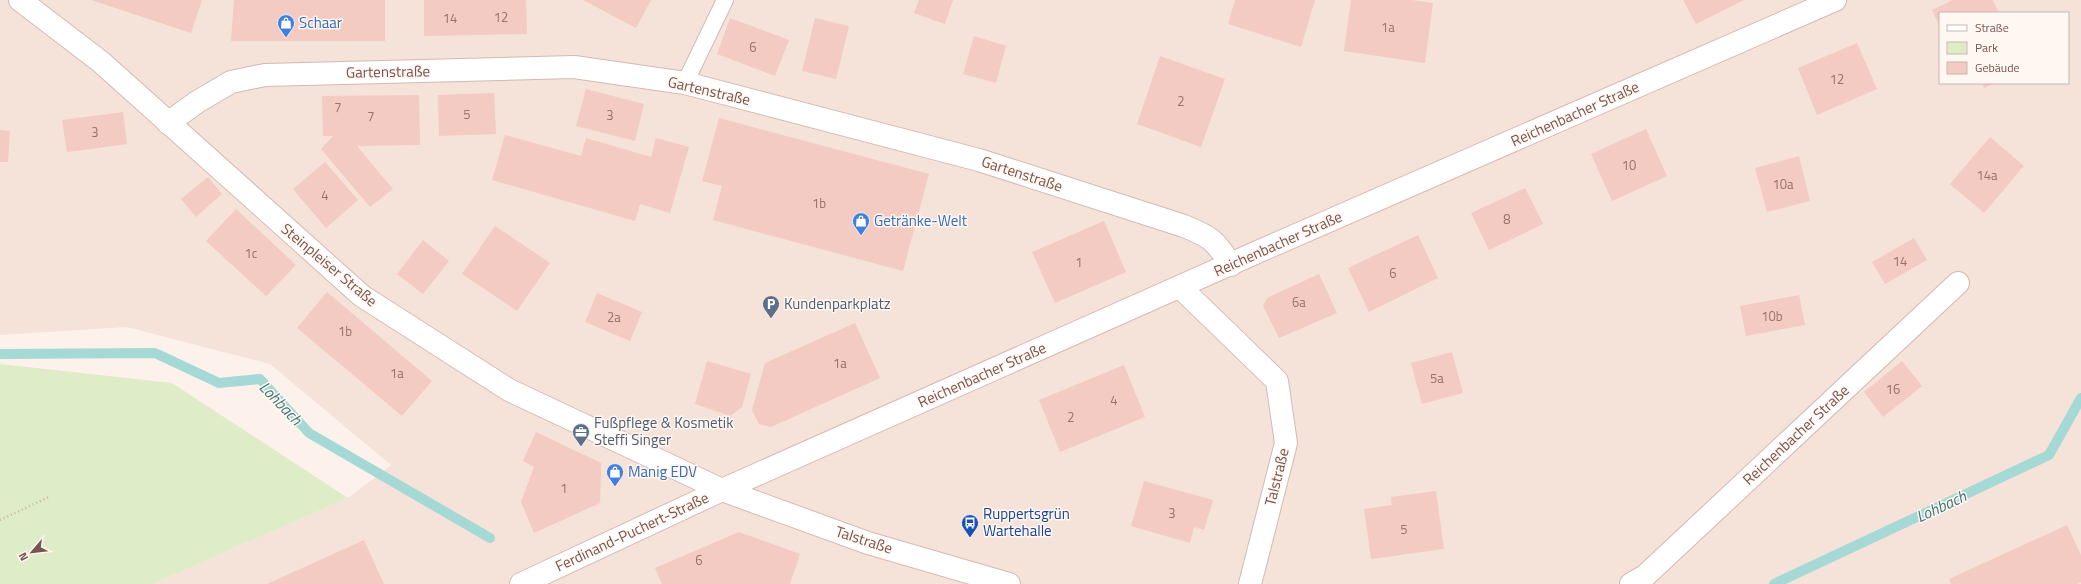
<svg xmlns="http://www.w3.org/2000/svg" width="2081" height="584" viewBox="0 0 2081 584" font-family="'Titillium Web',sans-serif">
<rect width="100%" height="100%" fill="#fdf2eb"/>
<path fill="#f5e2d9" fill-rule="evenodd" d="M0,0h2081v584h-1928l195,-86 43,-33 -121,-101 -143,-37 -127,8zM1940,13h128v70h-128z"/>
<path fill="#deecc8" d="M0,364l172,19 176,115 -195,86h-153z"/>
<g fill="none" stroke-linecap="round" stroke-linejoin="round">
<path stroke="#a4d9d6" stroke-width="10" d="M0,354l155,-1 64,30 41,-4 49,54 181,105
M1774,584l275,-129 32,-57"/>
</g>
<path fill="#f3cbc2" d="M91,0h111l-11,33z
M234,0h151v41h-154z
M424,0h102l1,34 -103,2z
M583,0h68l-15,28z
M919,0h34l-8,24 -31,-11z
M1235,0h80l-14,47 -73,-23z
M1351,0h61l21,3 -8,60 -81,-12z
M1683,0h61l-48,24z
M1953,0h40l6,13h-59v14l-8,-17z
M730,18l59,22 -14,36 -58,-22z
M815,18l34,8 -13,53 -34,-8z
M974,36l32,10 -10,37 -33,-9z
M1857,43l20,46 -60,26 -19,-47z
M1160,56l65,23 -24,68 -64,-23z
M1982,83h13l-11,5z
M586,89l58,15 -9,37 -59,-15z
M494,93l2,41 -57,2 -1,-41z
M419,95l1,50 -63,1 36,43 -23,18 -49,-58 12,-13h-10l-1,-40z
M123,112l4,32 -60,8 -5,-32z
M719,118l210,56 -26,97 -190,-51 9,-34 -20,-5z
M1646,129l21,47 -55,25 -21,-47z
M0,130l10,1 -2,31h-8z
M505,135l76,21 5,-18 65,19 5,-19 33,9 -19,66 -30,-9 -5,17 -143,-41z
M1990,137l34,29 -40,47 -34,-29z
M1799,156l11,45 -43,11 -12,-44z
M325,162l33,38 -32,28 -33,-39z
M208,177l14,17 -26,23 -15,-18z
M1525,188l18,36 -54,26 -18,-37z
M236,209l60,56 -30,31 -60,-55z
M1104,221l22,51 -71,31 -23,-51z
M495,226l55,37 -33,48 -55,-37z
M1418,235l20,43 -69,34 -21,-44z
M1914,238l13,22 -42,24 -13,-22z
M423,240l26,21 -26,33 -26,-20z
M1319,274l18,39 -58,25 -16,-32 4,-8z
M327,292l105,89 -30,35 -105,-88z
M597,293l45,19 -12,29 -45,-19z
M1799,295l6,30 -59,11 -6,-30z
M855,323l25,55 -109,49 -12,-3 -7,-14 13,-47z
M1452,352l11,41 -41,11 -11,-41z
M707,361l44,13 -9,33 -12,9 -35,-12z
M1902,361l20,25 -39,31 -19,-25z
M1124,365l21,52 -85,35 -21,-52z
M536,432l65,31v11l-1,29 -66,30 -13,-31 13,-35 -11,-6z
M1144,481l69,19 -9,30 -10,-3 -4,16 -59,-17z
M1436,491l8,58 -73,10 -7,-50 28,-4 -1,-8z
M2067,525l14,30v27l-4,2h-126l-2,-5z
M739,532l61,22 -10,30h-128l-7,-16z
M364,540l20,44h-117z"/>
<g fill="none" stroke-linecap="round" stroke-linejoin="round">
<g stroke="#d3bab2" stroke-width="18">
<path id="lane" d="M685,83l40,-83"/>
</g>
<g stroke="#d3bab2" stroke-width="24">
<path id="street" d="M168,123l29,-21 34,-20 34,-7 309,-8 111,16 294,77 205,66c27,11 31,14 47,39
M1181,288l96,93 9,62 -36,141
M1631,584l14,-8 313,-293"/>
</g>
<g stroke="#d8bab2" stroke-width="24">
<path id="secondary" d="M20,0l81,62 261,234 147,94 213,100 146,53 141,41
M521,584l201,-94 540,-240 573,-250"/>
</g>
<path stroke="#d8ada4" stroke-width="2.5" stroke-dasharray="1 3" stroke-linecap="butt" d="M0,520l49,-23"/>
<use href="#lane" stroke="#fff" stroke-width="16"/>
<use href="#street" stroke="#fff" stroke-width="22"/>
<use href="#secondary" stroke="#fff" stroke-width="22"/>
</g>
<defs>
<g id="shop-pin" transform="scale(0.9)"><path d="M0 17L-7.5 6A9.5 9.5 0 1 1 7.5 6Z" fill="#3f7fe0" stroke="#fff7f2"/><path d="M-5-2.5h2.3a2.7 3.5 0 0 1 5.4 0H5L5.5 6h-11ZM-1.5-2.5h3a1.5 2.3 0 0 0-3 0Z" fill="#fff"/></g>
<g id="parking-pin" transform="scale(0.9)"><path d="M0 17L-7.5 6A9.5 9.5 0 1 1 7.5 6Z" fill="#5c6f8a" stroke="#fff7f2"/><path d="M-3.5-5.5H1a3.5 3.5 0 0 1 0 7H-1V5.5H-3.5ZM-1-3.4V-.6H.8a1.4 1.4 0 0 0 0-2.8Z" fill="#fff"/></g>
<g id="office-pin" transform="scale(0.9)"><path d="M0 17L-7.5 6A9.5 9.5 0 1 1 7.5 6Z" fill="#5c6f8a" stroke="#fff7f2"/><path d="M-6-3h4V-5.5h4V-3h4V5H-6ZM-1-4.5V-3h2v-1.5ZM-6 0V1H6V0Z" fill="#fff"/></g>
<g id="bus-pin" transform="scale(0.9)"><path d="M0 17L-7.5 6A9.5 9.5 0 1 1 7.5 6Z" fill="#1a4fb4" stroke="#fff7f2"/><path d="M-5-6H5V4H4V6H2V4H-2V6H-4V4H-5ZM-3.5-4V0h7V-4ZM-3.5 1.2v1.5H-2V1.2ZM2 1.2v1.5H3.5V1.2Z" fill="#fff"/></g>
</defs>
<g fill-rule="evenodd">
<use href="#shop-pin" x="286" y="23"/>
<use href="#shop-pin" x="861" y="221"/>
<use href="#parking-pin" x="771" y="304"/>
<use href="#office-pin" x="581" y="432"/>
<use href="#shop-pin" x="615" y="472"/>
<use href="#bus-pin" x="970" y="523"/>
</g>
<g text-anchor="middle" stroke-width="3" stroke-linejoin="round" paint-order="stroke">
<g font-size="13" fill="#98716a">
<text x="501" y="22">12</text>
<text x="450" y="23">14</text>
<text x="1388" y="32">1a</text>
<text x="753" y="52">6</text>
<text x="1837" y="84">12</text>
<text x="1181" y="106">2</text>
<text x="338" y="112">7</text>
<text x="467" y="119">5</text>
<text x="610" y="120">3</text>
<text x="371" y="121">7</text>
<text x="95" y="137">3</text>
<text x="1629" y="170">10</text>
<text x="1987" y="180">14a</text>
<text x="1783" y="189">10a</text>
<text x="325" y="200">4</text>
<text x="819" y="208">1b</text>
<text x="1507" y="224">8</text>
<text x="251" y="258">1c</text>
<text x="1900" y="266">14</text>
<text x="1079" y="267">1</text>
<text x="1393" y="278">6</text>
<text x="1299" y="307">6a</text>
<text x="1772" y="321">10b</text>
<text x="614" y="322">2a</text>
<text x="345" y="336">1b</text>
<text x="840" y="368">1a</text>
<text x="397" y="378">1a</text>
<text x="1437" y="383">5a</text>
<text x="1893" y="394">16</text>
<text x="1114" y="405">4</text>
<text x="1071" y="422">2</text>
<text x="564" y="493">1</text>
<text x="1172" y="518">3</text>
<text x="1404" y="534">5</text>
<text x="699" y="565">6</text>
</g>
<g font-size="15" fill="#366cbe" stroke="#fff7f2" text-anchor="start">
<text x="299" y="28">Schaar</text>
<text x="874" y="226">Getränke-Welt</text>
<text x="628" y="477">Manig EDV</text>
</g>
<g font-size="15" fill="#79534d" stroke="#fff7f2">
<text transform="translate(388 72) rotate(-1)" y="5">Gartenstraße</text>
<text transform="translate(709 91) rotate(13)" y="5">Gartenstraße</text>
<text transform="translate(1575 114) rotate(-24)" y="5">Reichenbacher Straße</text>
<text transform="translate(1022 174) rotate(18)" y="5">Gartenstraße</text>
<text transform="translate(1278 244) rotate(-24)" y="5">Reichenbacher Straße</text>
<text transform="translate(329 265) rotate(40)" y="5">Steinpleiser Straße</text>
<text transform="translate(982 375) rotate(-24)" y="5">Reichenbacher Straße</text>
<text transform="translate(1796 435) rotate(-43)" y="5">Reichenbacher Straße</text>
<text transform="translate(1277 477) rotate(-76)" y="5">Talstraße</text>
<text transform="translate(632 532) rotate(-25)" y="5">Ferdinand-Puchert-Straße</text>
<text transform="translate(864 540) rotate(18)" y="5">Talstraße</text>
</g>
<g font-size="15" fill="#4e5e75" stroke="#fff7f2" text-anchor="start">
<text x="784" y="309">Kundenparkplatz</text>
<text x="594" y="428">Fußpflege &amp; Kosmetik<tspan x="594" dy="17">Steffi Singer</tspan></text>
</g>
<g font-size="15" fill="#164399" stroke="#fff7f2" text-anchor="start">
<text x="983" y="519">Ruppertsgrün<tspan x="983" dy="17">Wartehalle</tspan></text>
</g>
<g font-size="16" font-style="italic" fill="#3c7674" stroke="#fff7f2">
<text transform="translate(281 403) rotate(46)" y="6">Lohbach</text>
<text transform="translate(1941 506) rotate(-25)" y="6">Lohbach</text>
</g>
</g>
<rect x="1939" y="12" width="130" height="72" fill="#fff7f2" stroke="#c9b5b0"/>
<rect x="1947" y="25" width="20" height="6" fill="#ffffff" stroke="#c9b5b0"/>
<text x="1975" y="32" font-size="12" fill="#79534d">Straße</text>
<rect x="1947" y="42" width="20" height="12" fill="#deecc8" stroke="#c9b5b0"/>
<text x="1975" y="52" font-size="12" fill="#79534d">Park</text>
<rect x="1947" y="62" width="20" height="12" fill="#f3cbc2" stroke="#c9b5b0"/>
<text x="1975" y="72" font-size="12" fill="#79534d">Gebäude</text>
<g transform="translate(32 552) rotate(242)" stroke="#fff7f2" stroke-width="3" paint-order="stroke">
<path d="M0-3L7 15L0 10L-7 15Z" fill="#79534d"/>
<text y="-6" font-size="11" font-weight="bold" text-anchor="middle" fill="#79534d">N</text>
</g>
</svg>
